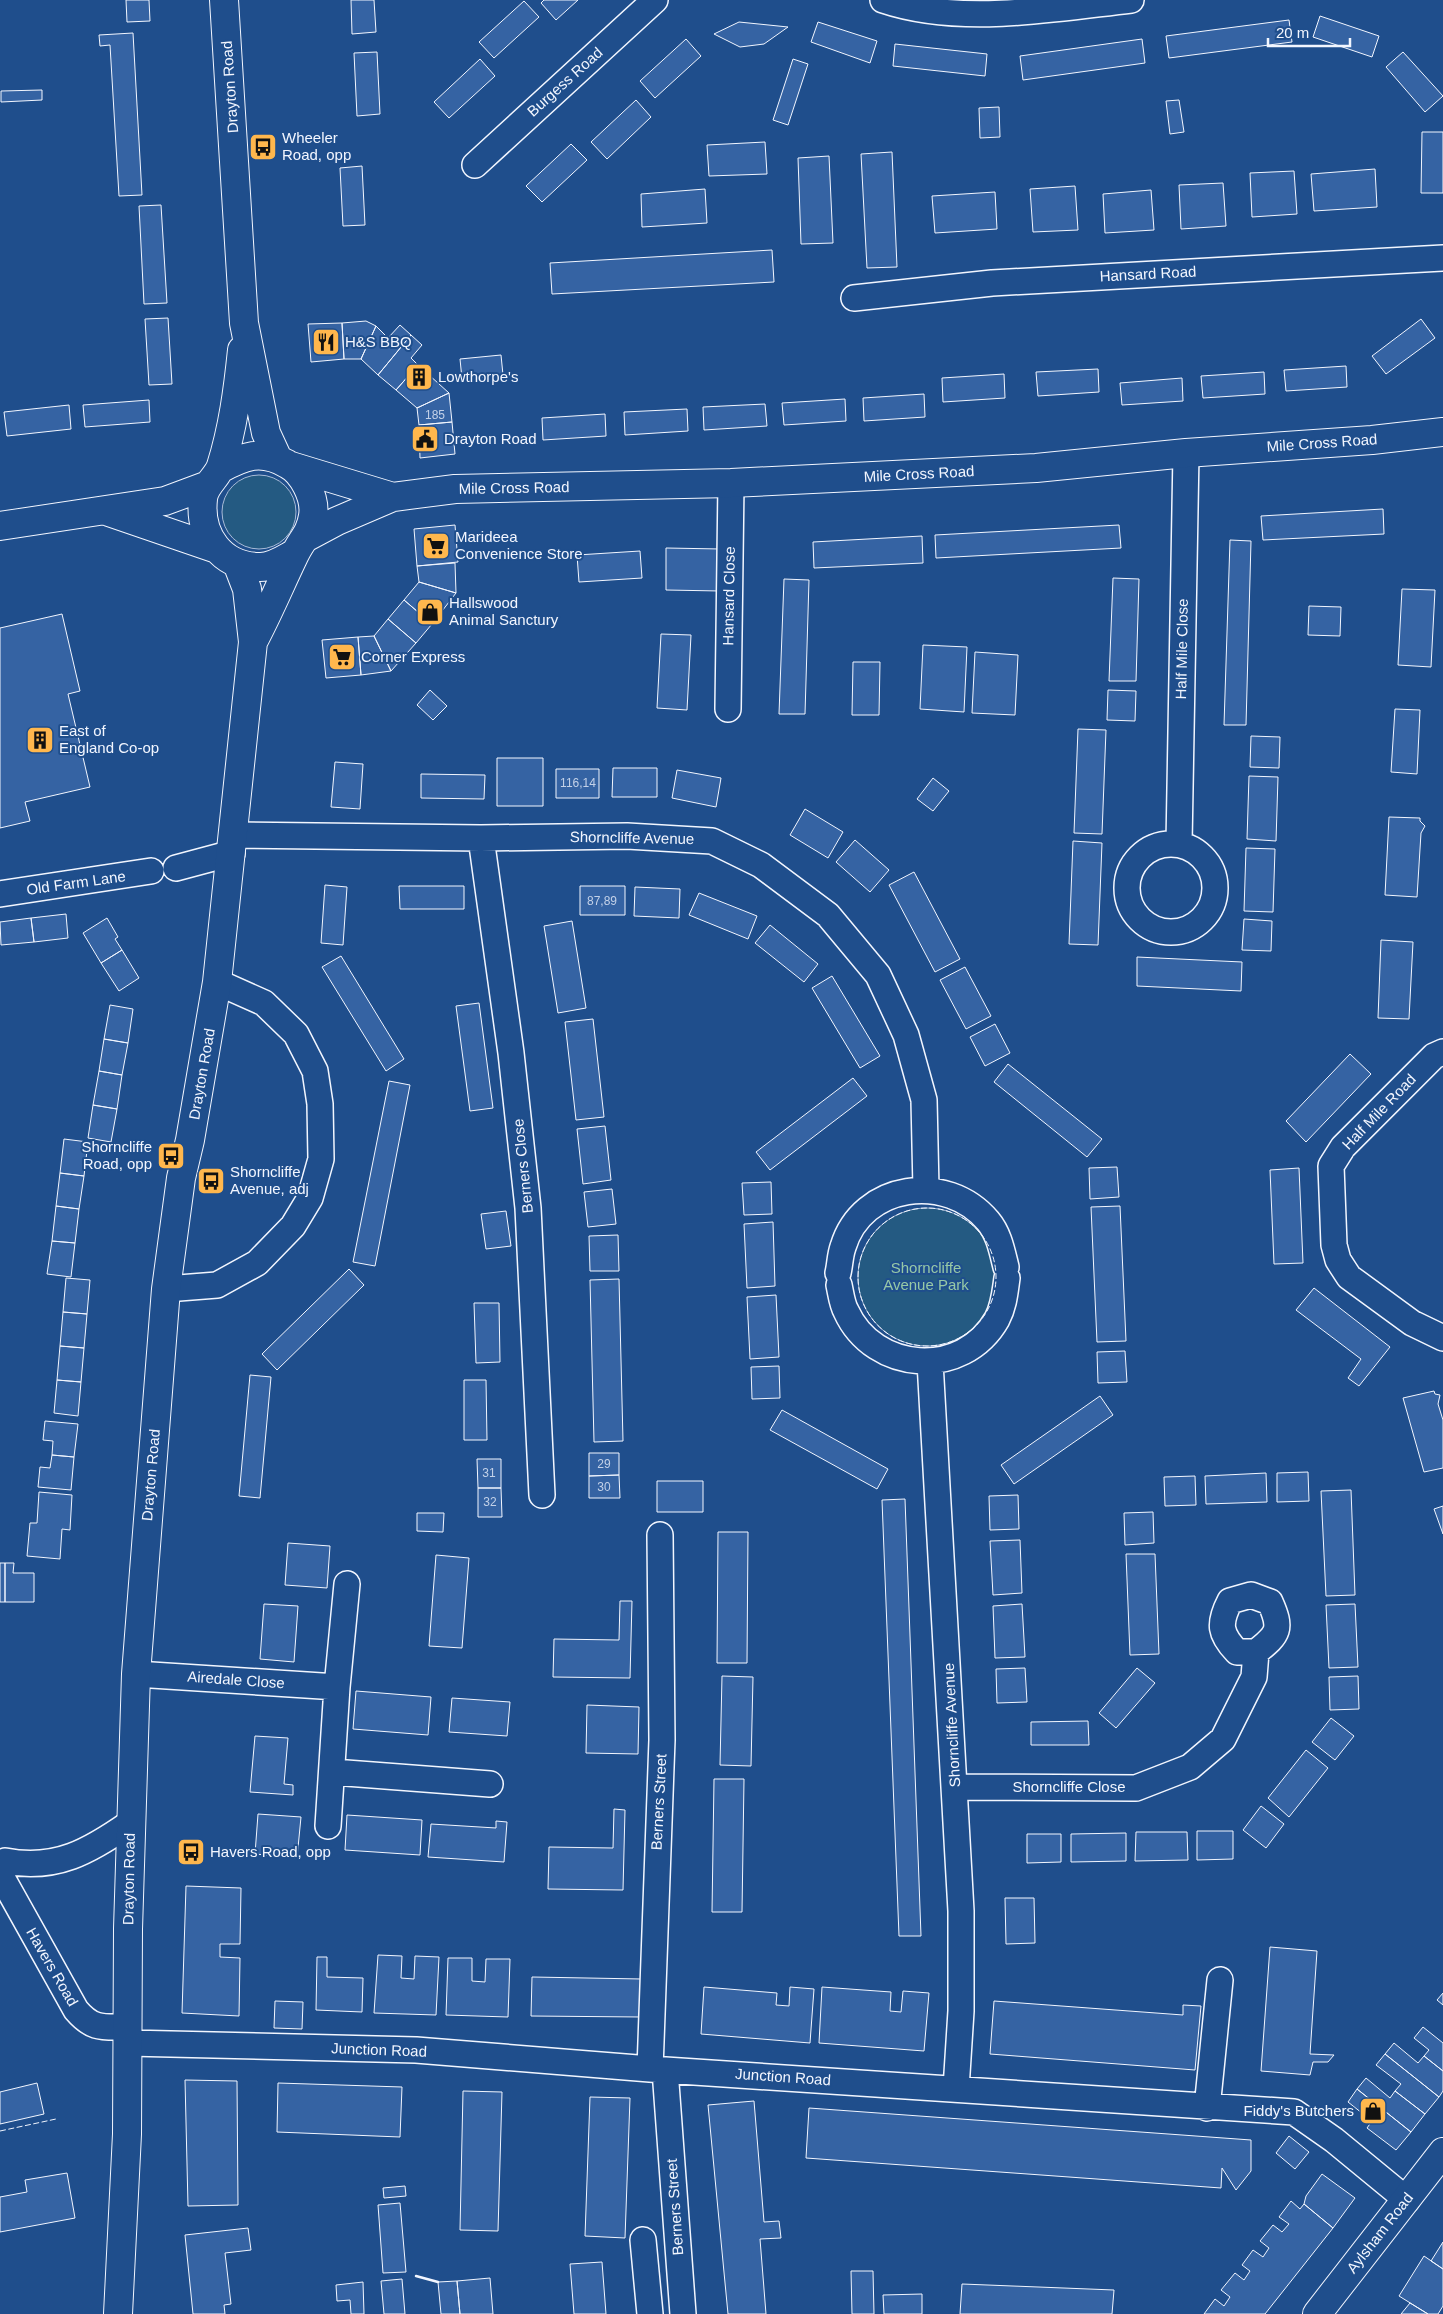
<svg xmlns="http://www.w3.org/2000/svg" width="1443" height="2314" viewBox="0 0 1443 2314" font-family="Arial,sans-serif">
<rect width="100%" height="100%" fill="#1f4e8c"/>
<path fill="#245a82" stroke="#a8bbd7" d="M222 512a37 37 0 1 1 74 0a37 37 0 1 1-74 0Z
M858 1277a69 69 0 1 1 138 0a69 69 0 1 1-138 0Z"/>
<path fill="#3563a3" stroke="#f2f6ff" d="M126,0h23l1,21 -23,1z
M351,0h23l2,32 -24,2z
M544,0h34l-22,20 -15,-17z
M524,1l15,16 -45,41 -15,-16z
M1320,16l59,20 -7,21 -59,-20z
M1289,20l3,22 -123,16 -3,-22z
M739,22l49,5 -24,17 -24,3 -26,-13z
M818,22l59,19 -7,22 -59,-21z
M133,33l9,162 -23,1 -9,-151 -10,1 -1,-11z
M686,39l15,17 -46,42 -15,-17z
M1142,39l3,24 -122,17 -3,-24z
M895,44l92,10 -2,22 -92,-10z
M377,52l3,62 -23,2 -3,-63z
M1403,52l40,44 -18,16 -39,-45z
M480,59l15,17 -46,42 -15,-16z
M793,59l15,5 -20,61 -15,-5z
M42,90v10l-41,2v-11z
M636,100l15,17 -44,42 -16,-17z
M1179,100l5,32 -14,2 -4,-33z
M999,107l1,30 -20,1 -1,-30z
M1422,132h21v61h-22z
M765,142l2,32 -58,2 -2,-31z
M571,144l16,16 -45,42 -16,-16z
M892,152l5,115 -30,1 -6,-114z
M829,156l4,87 -32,1 -3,-86z
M362,166l3,59 -22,1 -3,-58z
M1375,169l2,38 -63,4 -3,-37z
M1294,171l3,43 -45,3 -2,-44z
M1223,183l3,43 -45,3 -2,-44z
M1075,186l3,44 -45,2 -3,-43z
M705,189l2,34 -65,4 -1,-33z
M1151,190l3,40 -49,3 -2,-39z
M995,192l2,37 -62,4 -3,-37z
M161,205l6,98 -23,1 -5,-98z
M772,250l2,32 -222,12 -2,-31z
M168,318l4,66 -23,1 -4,-66z
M1421,319l14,19 -49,36 -14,-18z
M366,321l10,5 -15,33h-17l-2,-36z
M342,323l2,36 -33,3 -3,-38z
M400,325l11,10 -33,40 -17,-16 15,-33 12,12z
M411,335l11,10 -11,13 7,7 -22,25 -18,-15z
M501,355l2,20 -41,4 -2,-20z
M418,365l31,28 -32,15 -21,-18z
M1346,366l1,21 -61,4 -2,-21z
M1098,369l1,23 -61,4 -2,-24z
M1264,372l1,22 -62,4 -2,-22z
M1004,374l1,24 -62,4 -1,-24z
M1182,378l1,23 -61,4 -2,-22z
M449,393l3,29 -33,3 -2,-17z
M924,394l1,23 -61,4 -1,-23z
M845,399l1,22 -62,4 -2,-22z
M149,400l1,22 -65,5 -2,-22z
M765,404l2,22 -63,4 -1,-23z
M69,405l2,24 -64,7 -3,-24z
M687,409l1,22 -63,4 -1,-23z
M605,414l1,22 -63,4 -1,-22z
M452,422l3,32 -35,4 -1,-33z
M1383,509l1,25 -121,6 -2,-24z
M455,525l3,37 -41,4 -3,-37z
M1119,525l2,23 -185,10 -1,-23z
M922,536l1,27 -109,5 -1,-26z
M1230,540l21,1 -5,184h-22z
M666,548l55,1 -1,42 -54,-1z
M640,551l2,27 -63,4 -2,-27z
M455,563l1,30 -37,-11 -2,-16z
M1113,578l26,1 -3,102h-27z
M784,579l25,1 -4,134h-26z
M419,582l37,11 -24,31 -28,-24z
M1402,589l33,1 -4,77 -33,-2z
M404,600l28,24 -16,19 -28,-24z
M1309,606l32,1 -1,29 -32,-1z
M62,614l18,77 -12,3 22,93 -65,15 5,19 -30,7v-200z
M388,619l28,24 -25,28 -17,-35z
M661,634l30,1 -4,75 -30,-2z
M374,636l17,35 -30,4 -3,-38z
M358,637l3,38 -35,3 -4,-38z
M923,645l44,2 -3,65 -44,-3z
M975,652l43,3 -3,60 -43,-2z
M853,662h27l-1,53h-27z
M430,690l17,16 -14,14 -16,-15z
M1108,690l28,1 -1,30 -28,-1z
M1395,709l25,1 -3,64 -26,-2z
M1078,729l28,1 -4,104 -28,-1z
M1251,736l29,1 -1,31 -29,-1z
M497,758h46v48h-46z
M335,762l28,2 -3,45 -29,-2z
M613,768h44v29h-45z
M556,769h43v29h-43z
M677,770l44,8 -5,29 -44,-9z
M421,774l64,1 -1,24 -63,-1z
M1249,776l29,1 -2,64 -29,-2z
M933,778l16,13 -16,20 -16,-12z
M805,809l38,23 -15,26 -38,-23z
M1389,817l31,1v3l5,5 -4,7 -4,64 -32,-2z
M855,840l34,30 -19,22 -34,-30z
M1073,841l29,2 -4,102 -29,-1z
M1246,848l29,1 -2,63 -29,-1z
M914,872l46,87 -25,13 -46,-87z
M325,885l22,2 -4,58 -22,-2z
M399,886h65v23h-64z
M580,886h45v29h-45z
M635,887l45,2 -1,29 -45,-2z
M699,893l58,23 -9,23 -59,-24z
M66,914l2,24 -34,4 -3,-24z
M31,918l3,24 -33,3 -1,-23z
M107,918l11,19 -3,2 7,11 -21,13 -18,-30z
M1244,919l28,2 -1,30 -29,-1z
M572,921l14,87 -28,5 -14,-87z
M770,925l48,39 -14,18 -49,-39z
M1381,940l32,2 -4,77 -31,-1z
M122,950l17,28 -20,13 -18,-28z
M341,956l63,103 -18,12 -64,-104z
M1137,957l105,5 -1,29 -104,-5z
M965,967l26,49 -25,13 -26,-49z
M832,976l48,80 -20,12 -48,-80z
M479,1003l14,105 -23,3 -14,-105z
M110,1005l23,4 -5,34 -24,-4z
M593,1019l11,98 -28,3 -11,-98z
M995,1024l15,29 -25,13 -15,-29z
M104,1039l24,4 -6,32 -23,-4z
M1350,1054l21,20 -65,68 -20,-21z
M1008,1064l94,75 -15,18 -93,-75z
M99,1071l23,4 -5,34 -24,-4z
M853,1078l14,18 -97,74 -14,-18z
M389,1081l21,4 -35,181 -22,-4z
M93,1105l24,4 -6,33 -23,-4z
M605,1126l6,54 -28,4 -6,-55z
M64,1139l24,3 -4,34 -24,-3z
M1117,1167l2,30 -29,2 -1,-31z
M1299,1168l4,95 -29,1 -4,-94z
M60,1173l24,3 -5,33 -23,-3z
M771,1182l1,32 -28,1 -2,-32z
M612,1189l4,35 -28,3 -4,-35z
M56,1206l23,3 -4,34 -23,-2z
M1120,1206l6,135 -29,1 -6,-135z
M506,1211l5,35 -25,3 -5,-35z
M773,1222l2,64 -28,2 -3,-64z
M618,1235l1,36h-29l-1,-35z
M52,1241l23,2 -4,34 -24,-3z
M349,1269l15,16 -87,85 -15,-16z
M66,1278l24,2 -3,34 -24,-2z
M619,1279l4,162 -29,1 -4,-162z
M1314,1288l76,59 -31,39 -11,-8 13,-19 -65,-49z
M776,1295l3,62 -29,2 -3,-62z
M474,1303h25l1,59 -24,1z
M63,1312l24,2 -3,34 -24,-2z
M60,1346l24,2 -3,34 -24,-2z
M1125,1351l2,31 -29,1 -1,-31z
M779,1366l1,32 -28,1 -1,-32z
M250,1375l21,2 -11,121 -21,-2z
M57,1380l24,2 -3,34 -24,-3z
M464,1380h22l1,60h-23z
M1434,1391l1,3 5,1 -2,9 5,16v48l-19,4 -21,-74z
M1100,1396l13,19 -99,69 -13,-19z
M782,1410l106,59 -11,20 -107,-59z
M45,1421l33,3 -4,33 -22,-2 1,-14 -10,-1z
M589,1453h30v22l-30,1z
M52,1455l22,2 -3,33 -33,-3 2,-20 10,1z
M477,1459h24v29h-23z
M1308,1472l1,29 -32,1v-29z
M1266,1473l1,29 -61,2 -1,-28z
M619,1475l1,23h-31v-22z
M1195,1476l1,29 -31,1 -1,-29z
M657,1481h46v31h-46z
M478,1488h23l1,29h-24z
M1351,1490l4,105 -29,1 -5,-105z
M39,1492l33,3 -2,35 -8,-1 -2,30 -33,-3 3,-33h7z
M1018,1495l1,34 -29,1 -1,-34z
M905,1499l16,437h-22l-17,-436z
M1443,1506v28l-9,-25z
M1153,1512l1,31 -29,2 -1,-32z
M417,1513h27l-1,19 -26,-1z
M718,1532h30l-1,131h-30z
M1020,1540l2,53 -29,2 -3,-54z
M288,1543l42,3 -3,42 -42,-3z
M1126,1554h29l4,100 -29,1z
M436,1555l33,3 -7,90 -33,-2z
M0,1563h5v39h-5z
M5,1563h9l-1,10h21v29h-29z
M620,1601h12l-2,77 -77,-1 1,-38 65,1z
M264,1604l34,2 -4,56 -34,-3z
M1022,1604l3,53 -30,1 -2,-52z
M1355,1604l3,63 -29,1 -3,-63z
M1025,1668l2,34 -30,1 -1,-34z
M1137,1668l18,15 -39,45 -17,-15z
M722,1676l31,1 -2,89 -31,-1z
M1358,1676l1,33 -29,1 -1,-33z
M356,1691l75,6 -3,38 -75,-6z
M452,1698l58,4 -3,34 -58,-4z
M587,1705l52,2 -1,47 -52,-1z
M1331,1718l23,18 -19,24 -23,-18z
M1088,1721l1,24h-58v-23z
M255,1736l33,2 -4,46 9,1v10l-43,-3z
M1306,1750l22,18 -39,49 -21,-19z
M714,1779h30l-2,133h-30z
M1261,1806l23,18 -18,24 -23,-18z
M614,1809l11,1 -2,80 -75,-1 1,-42 64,1z
M258,1814l43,3 -4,41 -42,-4z
M347,1815l75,5 -2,35 -75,-5z
M496,1821l11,1 -3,40 -76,-5 3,-33 65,4z
M1197,1831h36v28l-36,1z
M1136,1832h51l1,28 -53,1z
M1126,1833v28l-55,1v-28z
M1027,1834h34v28l-34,1z
M186,1886l55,2 -1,56h-20v13l20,1 -1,58 -57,-3z
M1005,1898h29l1,45 -29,1z
M1270,1947l47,4 -7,103 24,1 -6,7h-15l-3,13 -49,-4z
M378,1955l24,1 -1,22 13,1 1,-23 24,1 -3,58 -62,-2z
M317,1957h10v20l36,1 -1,34 -46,-2z
M448,1958h24v23l13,1 1,-23h24l-2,58 -62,-2z
M532,1977l110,2 -1,38 -110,-1z
M704,1987l73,6 -1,12 13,1 1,-19 24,2 -4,54 -109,-9z
M822,1987l69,5 -1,19 11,1 2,-21 26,2 -5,58 -105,-8z
M1443,1993v12l-6,-5z
M275,2001l28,1 -1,27 -28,-1z
M994,2001l189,14v-10l18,1 -6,64 -205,-16z
M1423,2027l20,16v28l-19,-15 5,-6 -15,-12z
M1394,2043l24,20 6,-7 19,15v20l-4,6 -54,-43z
M1385,2054l54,43 -14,17 -30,-23 6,-7 -25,-19z
M1366,2078l24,20 5,-7 30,23 -14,18 -54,-43z
M185,2080l52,1 1,124 -50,1z
M37,2083l7,31 -44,10v-32z
M278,2083l124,4 -2,50 -123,-5z
M1357,2089l54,43 -15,18 -29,-22 5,-7 -24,-19z
M463,2091l39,1 -4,139 -38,-1z
M590,2097l40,1 -5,140 -40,-2z
M754,2101l10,121 15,-1 2,17 -21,1 6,75h-38l-20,-209z
M809,2108l442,32v31l-15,19 -14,-22 -1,20 -415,-30z
M1289,2136l20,16 -14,17 -19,-16z
M67,2173l8,45 -75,14v-35l27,-5 -2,-12z
M1322,2174l33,24 -22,30 -29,-24 2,-8z
M405,2186l1,10 -22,2 -1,-10z
M1291,2201l9,8 4,-5 29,24 -68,86h-61l11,-15 9,7 6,-9 -9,-7 14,-17 9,7 6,-9 -8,-6 11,-15 10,7 6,-9 -9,-7 13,-16 9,7 7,-8 -10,-7z
M400,2203l6,69 -23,1 -5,-68z
M248,2228l3,22 -26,3 6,51 -7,1 1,9h-32l-8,-79z
M1443,2242v27l-12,-8z
M1424,2256l19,13v37l-5,8h-10l-29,-18z
M602,2262l4,52h-32l-4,-50z
M851,2271h22l1,43h-22z
M490,2278l3,36h-33l-3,-33z
M402,2279l3,35h-21l-3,-33z
M457,2281l3,33h-19l-3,-32z
M363,2282l1,32h-13l-1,-14 -13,1 -1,-16z
M962,2284l152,6 -2,24h-152z
M922,2294v20h-38l-1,-19z
M1410,2303l18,11h-27z"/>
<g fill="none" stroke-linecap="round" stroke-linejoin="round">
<g stroke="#f2f6ff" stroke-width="28">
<path id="street" d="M883,0c77,26 169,9 248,0
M475,165l180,-165
M854,298l138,-15 451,-25
M728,709l3,-226
M233,835l248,3 146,-2 85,5 49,24 67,50 50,60 28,60 18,65 2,89
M481,838l30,215 17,155 14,287
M1179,844l7,-391
M1127 888a44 44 0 1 1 88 0a44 44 0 1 1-88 0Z
M176,868l56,-15
M0,894l151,-23
M1443,1052l-9,4 -91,91 -12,19 3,79 4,15 11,17 63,46 31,15
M838,1273c2,-8 2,-18 5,-26 19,-64 104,-75 145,-26 11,13 14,30 18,46
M839,1285c2,9 3,19 7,26 28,62 117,68 151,8 7,-13 8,-27 10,-41
M166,1289l51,-4 40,-22 36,-37 17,-28 11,-39 -1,-55 -5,-33 -19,-37 -32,-31 -47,-21
M930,1362l31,549v100l-5,78
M136,1674l201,13 -9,139
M337,1687l10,-103
M333,1772l157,12
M956,1787l180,1 54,-21 33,-28 31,-62 2,-25c23,-18 26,-23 14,-50l-19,-7 -21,6c-12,23 -10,33 7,51h19
M0,1863l5,-2c51,10 85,-10 125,-38
M0,1874l76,136c17,20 27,17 52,17
M128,2043l288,7 234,19 644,43 40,28 73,60
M650,2069l12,-329 -2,-205
M665,2070l18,244
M1207,2108l13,-128
M643,2240l7,74"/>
</g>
<g stroke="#f2f6ff" stroke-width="30">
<path id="primary" d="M224,0l20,323 22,110 12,26
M242,350c-4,39 -9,78 -21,116 -4,12 -17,19 -18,33 -4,36 18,68 57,68 13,0 24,-8 35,-14
M291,466l102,31
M220,469c24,-13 41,-20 67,-5 16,8 29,34 26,52 -3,19 -12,24 -19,40 -14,29 -26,58 -41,86
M109,512l108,37
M0,526l165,-25 43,-16
M307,537l30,-16 56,-24 62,-8 276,-6 305,-15 150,-15 186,-13 71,-8
M118,2314l9,-180 1,-205 8,-255 30,-385 15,-111 9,-38 27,-158 36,-340 -6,-53 -10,-26
M1317,2314l126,-162"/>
</g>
<use href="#street" stroke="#1f4e8c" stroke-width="25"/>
<use href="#primary" stroke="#1f4e8c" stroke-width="28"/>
<path stroke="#f2f6ff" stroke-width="1" stroke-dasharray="6 2.5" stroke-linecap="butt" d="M858 1277a69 69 0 1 1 138 0a69 69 0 1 1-138 0Z
M0,2131l56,-12"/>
<path stroke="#f2f6ff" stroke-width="2.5" d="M416,2276l22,6"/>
</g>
<defs>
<g id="bus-square" transform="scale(1.4375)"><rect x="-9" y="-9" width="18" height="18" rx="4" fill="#ffb74d" stroke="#1f4e8c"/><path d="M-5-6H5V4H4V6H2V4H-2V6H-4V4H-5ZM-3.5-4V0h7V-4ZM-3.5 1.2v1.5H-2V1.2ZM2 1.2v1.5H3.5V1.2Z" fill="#111"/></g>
<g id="restaurant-square" transform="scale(1.4375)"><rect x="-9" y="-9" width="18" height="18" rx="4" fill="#ffb74d" stroke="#1f4e8c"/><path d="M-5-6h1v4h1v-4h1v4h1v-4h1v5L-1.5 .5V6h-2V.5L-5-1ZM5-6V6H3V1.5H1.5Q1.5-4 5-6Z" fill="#111"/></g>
<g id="building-square" transform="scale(1.4375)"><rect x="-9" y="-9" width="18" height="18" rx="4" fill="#ffb74d" stroke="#1f4e8c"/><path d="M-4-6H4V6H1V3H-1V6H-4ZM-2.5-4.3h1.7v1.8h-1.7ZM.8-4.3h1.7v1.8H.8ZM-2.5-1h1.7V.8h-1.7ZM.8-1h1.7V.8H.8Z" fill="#111"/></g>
<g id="civic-square" transform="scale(1.4375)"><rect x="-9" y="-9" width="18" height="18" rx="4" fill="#ffb74d" stroke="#1f4e8c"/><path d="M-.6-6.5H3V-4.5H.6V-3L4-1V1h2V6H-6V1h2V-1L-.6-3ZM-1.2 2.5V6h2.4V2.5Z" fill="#111"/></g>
<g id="supermarket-square" transform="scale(1.4375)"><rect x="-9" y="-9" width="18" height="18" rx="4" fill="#ffb74d" stroke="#1f4e8c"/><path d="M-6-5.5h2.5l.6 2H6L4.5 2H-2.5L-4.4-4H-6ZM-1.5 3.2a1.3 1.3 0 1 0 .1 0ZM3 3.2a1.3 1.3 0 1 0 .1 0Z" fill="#111"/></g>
<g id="shop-square" transform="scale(1.4375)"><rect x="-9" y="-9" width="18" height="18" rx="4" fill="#ffb74d" stroke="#1f4e8c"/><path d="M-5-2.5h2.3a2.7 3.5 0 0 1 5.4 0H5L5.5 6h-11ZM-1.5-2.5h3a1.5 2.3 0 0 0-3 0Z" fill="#111"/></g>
</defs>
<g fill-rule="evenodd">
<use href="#bus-square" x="263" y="147"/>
<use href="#restaurant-square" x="326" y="342"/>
<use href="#building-square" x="419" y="377"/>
<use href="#civic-square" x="425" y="439"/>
<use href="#supermarket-square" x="436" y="546"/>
<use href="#shop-square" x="430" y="612"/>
<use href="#supermarket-square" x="342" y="657"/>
<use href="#building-square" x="40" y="740"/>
<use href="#bus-square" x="171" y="1156"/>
<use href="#bus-square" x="211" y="1181"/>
<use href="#bus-square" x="191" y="1852"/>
<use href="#shop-square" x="1373" y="2111"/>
</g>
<g text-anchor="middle" stroke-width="4" stroke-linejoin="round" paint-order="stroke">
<g font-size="12" fill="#c3d1e8">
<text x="435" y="419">185</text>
<text x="578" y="787">116,14</text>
<text x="602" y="905">87,89</text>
<text x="604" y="1468">29</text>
<text x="489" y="1477">31</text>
<text x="604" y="1491">30</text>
<text x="490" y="1506">32</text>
</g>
<g font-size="15" fill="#f2f6ff" stroke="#1f4e8c">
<text transform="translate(565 82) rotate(-42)" y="5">Burgess Road</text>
<text transform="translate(230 87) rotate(-94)" y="5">Drayton Road</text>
<text transform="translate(1148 274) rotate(-3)" y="5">Hansard Road</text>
<text transform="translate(1322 443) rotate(-4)" y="5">Mile Cross Road</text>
<text transform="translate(919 474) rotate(-3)" y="5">Mile Cross Road</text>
<text transform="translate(514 488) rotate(-1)" y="5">Mile Cross Road</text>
<text transform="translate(729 596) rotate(-89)" y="5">Hansard Close</text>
<text transform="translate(1182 649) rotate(-89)" y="5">Half Mile Close</text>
<text transform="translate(632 838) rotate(1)" y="5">Shorncliffe Avenue</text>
<text transform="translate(76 883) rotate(-8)" y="5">Old Farm Lane</text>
<text transform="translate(202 1074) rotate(-80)" y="5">Drayton Road</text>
<text transform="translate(1379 1112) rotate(-46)" y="5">Half Mile Road</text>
<text transform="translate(523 1166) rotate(-96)" y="5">Berners Close</text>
<text transform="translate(151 1475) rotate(-85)" y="5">Drayton Road</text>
<text transform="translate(236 1680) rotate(4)" y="5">Airedale Close</text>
<text transform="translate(952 1725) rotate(-93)" y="5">Shorncliffe Avenue</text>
<text x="1069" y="1792">Shorncliffe Close</text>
<text transform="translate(659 1802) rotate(-87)" y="5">Berners Street</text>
<text transform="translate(129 1879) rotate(-89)" y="5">Drayton Road</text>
<text transform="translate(52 1967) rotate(60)" y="5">Havers Road</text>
<text transform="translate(379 2050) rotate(2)" y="5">Junction Road</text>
<text transform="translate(783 2077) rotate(4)" y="5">Junction Road</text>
<text transform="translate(675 2207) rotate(-94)" y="5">Berners Street</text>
<text transform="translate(1380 2233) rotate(-52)" y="5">Aylsham Road</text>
</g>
<g font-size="15" fill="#f2f6ff" stroke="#1f4e8c" text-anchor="start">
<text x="282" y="143">Wheeler<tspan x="282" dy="17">Road, opp</tspan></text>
<text x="345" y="347">H&amp;S BBQ</text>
<text x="438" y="382">Lowthorpe's</text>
<text x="444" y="444">Drayton Road</text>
<text x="455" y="542">Marideea<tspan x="455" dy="17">Convenience Store</tspan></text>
<text x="449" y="608">Hallswood<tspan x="449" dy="17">Animal Sanctury</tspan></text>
<text x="361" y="662">Corner Express</text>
<text x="59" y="736">East of<tspan x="59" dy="17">England Co-op</tspan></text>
<text x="152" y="1152" text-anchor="end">Shorncliffe<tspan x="152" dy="17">Road, opp</tspan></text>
<text x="230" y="1177">Shorncliffe<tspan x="230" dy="17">Avenue, adj</tspan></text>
<text x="210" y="1857">Havers Road, opp</text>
<text x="1354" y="2116" text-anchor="end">Fiddy's Butchers</text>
</g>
<g font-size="15" fill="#97c8a6" stroke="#1f4e8c">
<text x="926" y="1273">Shorncliffe<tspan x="926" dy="17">Avenue Park</tspan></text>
</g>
</g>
<path d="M1268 38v8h82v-8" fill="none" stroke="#f2f6ff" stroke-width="2.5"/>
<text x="1276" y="38" font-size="15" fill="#f2f6ff" stroke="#1f4e8c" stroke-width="4" paint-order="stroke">20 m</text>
</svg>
